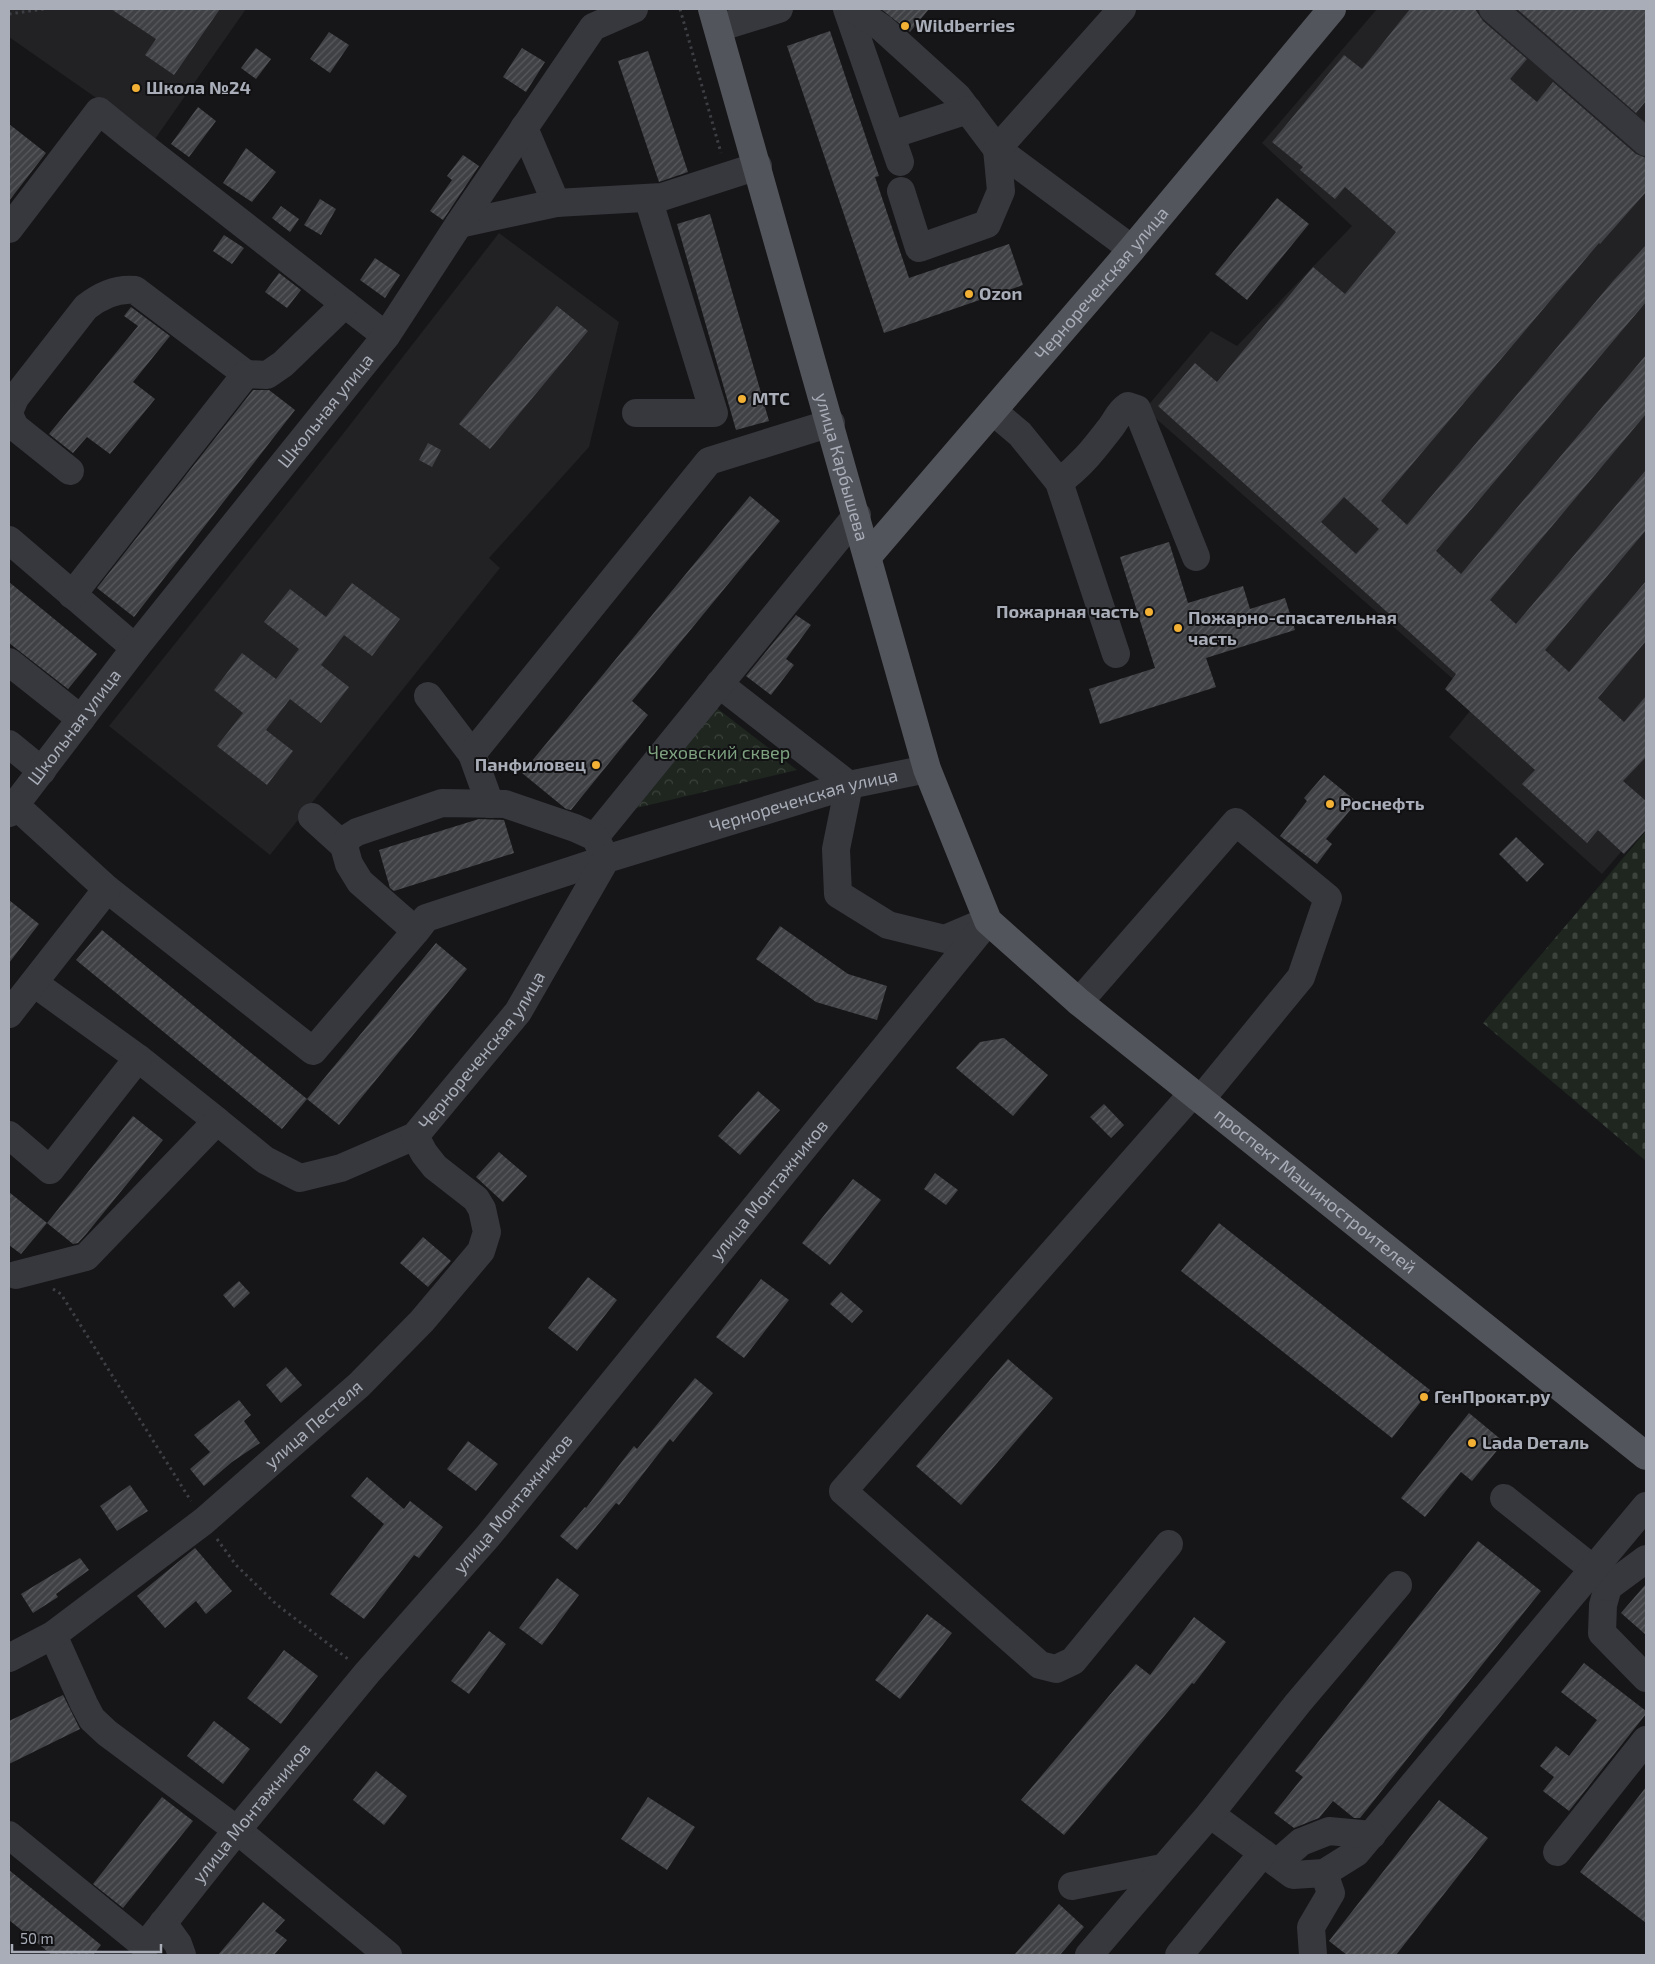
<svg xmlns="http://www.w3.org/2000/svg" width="1655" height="1964" viewBox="0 0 1655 1964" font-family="'Exo 2',sans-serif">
<defs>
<pattern id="cemetery-stones" width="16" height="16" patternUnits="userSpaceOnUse" patternTransform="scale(1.25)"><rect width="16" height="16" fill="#1e261f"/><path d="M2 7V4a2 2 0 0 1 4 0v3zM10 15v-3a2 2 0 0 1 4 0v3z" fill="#3c433d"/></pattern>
<pattern id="park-crowns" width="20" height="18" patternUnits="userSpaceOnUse" patternTransform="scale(1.25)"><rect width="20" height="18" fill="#1e261f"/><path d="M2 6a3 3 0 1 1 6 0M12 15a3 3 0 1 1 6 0" fill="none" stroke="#3c433d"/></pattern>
<pattern id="building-hatch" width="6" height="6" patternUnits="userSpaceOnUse" patternTransform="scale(1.25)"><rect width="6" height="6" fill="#404145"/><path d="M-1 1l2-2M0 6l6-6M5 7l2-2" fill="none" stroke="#595a5e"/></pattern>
</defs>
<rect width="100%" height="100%" fill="#161618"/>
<path fill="#222225" d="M9,9h237l-91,130 -146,-102z
M1377,9h269v814l-44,51 -153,-137 29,-36 -333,-292 66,-78 26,15 115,-120 -90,-83z
M499,233l120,89 -30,125 -100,111 11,10 -230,287 -161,-129 230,-287z"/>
<path fill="url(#cemetery-stones)" d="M1646,831v330l-163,-138z"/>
<path fill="url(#park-crowns)" d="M714,706l83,64 -165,39z"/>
<path fill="url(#building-hatch)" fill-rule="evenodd" d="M111,9h109l-46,66 -29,-20 11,-16z
M881,9h48l-19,23z
M1410,9h65l8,12 44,38 -17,20 27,23 16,-20 83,72 10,4v34l-46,52 -1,-1 -218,258 26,24 206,-244 33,-36v57l-210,249 25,23 185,-219v59l-156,186 26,24 130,-154v60l-101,120 24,22 77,-91v60l-48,57 26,24 22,-26v61l-23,24 23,20v29l-22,24 -26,-24 -11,13 -65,-59 13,-14 -90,-81 11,-15 -298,-268 37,-43 22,19 96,-115 32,27 51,-62 -51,-45 -10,12 -35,-29 3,-3 -31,-25 72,-87 18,14zM1344,497l35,32 -23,25 -35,-32z
M1517,9h129v92l-10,12z
M830,31l49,145 -4,1 34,101 100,-34 14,41 -139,48 -97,-287z
M329,32l20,13 -19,28 -20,-14z
M256,48l15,11 -15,20 -15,-11z
M522,48l23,14 -19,30 -23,-15z
M648,51l40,121 -29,10 -41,-121z
M198,107l18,14 -27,36 -18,-13z
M9,124l37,29 -37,48z
M246,148l30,24 -24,30 -29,-19z
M463,155l16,11 -36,54 -13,-9 22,-31 -5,-4z
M1277,198l32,26 -62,76 -32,-26z
M320,199l16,10 -15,26 -17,-10z
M281,206l18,13 -9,13 -18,-14z
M710,214l59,207 -33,9 -59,-206z
M224,235l20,13 -12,16 -19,-13z
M375,258l25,17 -15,23 -25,-18z
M279,273l22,17 -14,18 -22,-16z
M557,306l31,25 -98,118 -31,-25z
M131,307l39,29 -37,46 22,17 -45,55 -23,-17 -14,16 -24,-19 89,-108 -14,-10z
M253,390h16l26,20 -161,207 -37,-29z
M428,443l13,7 -9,17 -13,-7z
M750,496l30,25 -148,180 16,14 -77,95 -5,-1 -44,-36z
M1169,542l19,61 55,-17 7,23 35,-11 10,32 -89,28 10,29 -116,37 -11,-35 66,-21 -35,-111z
M9,582l88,72 -29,35 -59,-46z
M352,583l48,36 -28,37 -28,-21 -23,30 28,22 -28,36 -31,-24 -24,31 27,21 -26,34 -50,-39 26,-33 -29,-23 28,-37 34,26 23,-30 -35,-27 26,-33 36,28z
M796,615l15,10 -25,34 8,6 -23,30 -25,-19z
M1324,775l33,27 -31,37 6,5 -15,20 -37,-28 27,-35 -3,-3z
M479,819l25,1 10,33 -120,38 -4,-3 -11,-38z
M1516,837l28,27 -17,18 -28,-28z
M9,900l30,24 -30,39z
M780,926l68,48 39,12 -10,34 -61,-18 -60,-43z
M102,930l205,169 -25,30 -206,-169z
M436,943l31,26 -128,156 -32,-26z
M1004,1038l44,37 -35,41 -57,-48 24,-26z
M758,1091l22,19 -40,45 -22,-19z
M1104,1104l20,21 -13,13 -21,-21z
M133,1116l30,24 -76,93 -9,10 -5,1 -26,-21z
M499,1152l28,24 -24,26 -27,-25z
M935,1173l23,17 -12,15 -22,-16z
M853,1179l28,21 -51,65 -28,-22z
M9,1192l38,31 -26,31 -12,-9z
M1219,1223l211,167 -38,48 -211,-167z
M423,1237l28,24 -23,26 -28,-24z
M588,1277l29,23 -40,51 -29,-23z
M761,1279l28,21 -45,58 -28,-21z
M239,1281l11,12 -16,15 -11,-13z
M841,1292l22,19 -11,12 -22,-19z
M1008,1359l45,39 -92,107 -45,-39z
M286,1367l16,18 -21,18 -15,-18z
M695,1378l18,15 -40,49 -3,-3 -51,66 -3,-2 -39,47 -17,-14 25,-29 1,1 48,-62 3,3z
M239,1400l12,15 -7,6 16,22 -28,19 -28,24 -14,-17 20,-17 -16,-17z
M1469,1413l35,29 -32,39 -11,-9 -36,45 -24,-19z
M468,1441l30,23 -22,27 -29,-22z
M367,1477l37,32 6,-8 33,26 -24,31 -5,-3 -50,64 -34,-25 54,-70 -33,-28z
M130,1485l18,26 -31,20 -17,-25z
M1478,1541l63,50 -181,227h-6l-21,-17 -14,17 -25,10 -20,-15 29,-36 -8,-6z
M195,1548l37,43 -26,23 -10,-13 -31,27 -28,-32z
M80,1558l9,12 -33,24 2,3 -25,16 -12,-19z
M557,1578l22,17 -37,50 -23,-17z
M1646,1584v51l-25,-22z
M927,1614l25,19 -52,66 -25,-19z
M1194,1617l32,25 -32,42 -2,-1 -128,152 -43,-35 115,-136 14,11z
M489,1631l17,13 -37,50 -18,-13z
M284,1650l34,26 -37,48 -34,-26z
M1584,1663l62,48v3l-77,97 -26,-20 11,-14 -14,-11 16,-20 13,10 28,-36 -36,-28z
M63,1695l17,34 -71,35v-43z
M214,1721l36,28 -27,35 -36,-28z
M376,1771l31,25 -23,29 -31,-25z
M1646,1787v136l-66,-51z
M162,1797l31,24 -70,87 -30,-24z
M648,1797l47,30 -28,43 -46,-31z
M1439,1800l49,38 -92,117h-49l-18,-14z
M9,1870l92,75 -8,10h-41l-43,-35z
M263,1902l22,18 -10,11 12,9 -13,15h-56z
M1059,1904l25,23 -24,28h-46z"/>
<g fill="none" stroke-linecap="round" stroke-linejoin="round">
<path stroke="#3d3f44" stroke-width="3" stroke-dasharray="2.5 4" stroke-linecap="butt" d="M680,9l41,144
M9,14l35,-5
M53,1289l8,5 130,207
M217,1539l19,26 40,39 72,55"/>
<g stroke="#37383d" stroke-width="28">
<path d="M847,9l53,153"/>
<path d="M854,9l28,19 75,68 40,53 135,100"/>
<path d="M1493,9l153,133"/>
<path d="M718,28l61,-19"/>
<path d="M524,128l32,75"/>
<path d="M891,135l77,-25"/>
<path d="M901,191l18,57 68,-24 14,-33 -4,-42 125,-140"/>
<path d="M459,224l97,-21 106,-6 96,-31"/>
<path d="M9,229l90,-118 32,26 255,199"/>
<path d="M993,411l27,23 39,48 57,172"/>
<path d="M9,412l6,-14 71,-91c14,-11 31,-19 49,-17l111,84"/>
<path d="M636,413h78l-66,-215"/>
<path d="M9,414l6,13 55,44"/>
<path d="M1059,482c23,-17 35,-33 52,-55 6,-8 8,-15 17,-21l9,3 59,148"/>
<path d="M9,540l126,108"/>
<path d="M72,595l174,-221 21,1 16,-11 62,-60"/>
<path d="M9,662l72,57"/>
<path d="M719,684l130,101 -13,64 2,45 50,31 57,14 40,-17"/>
<path d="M428,696l44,58"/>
<path d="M9,744l33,27"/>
<path d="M490,804l-18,-50 237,-293 122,-38"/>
<path id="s1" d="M9,813l126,-165 251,-312 73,-112 134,-197 41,-18"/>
<path d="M312,817l32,29"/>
<path d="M595,837l262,-322"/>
<path d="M107,889l206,162 103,-120 10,-13 180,-59 -11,-22 -20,-9 -70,-24 -63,-1 -85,29 -8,5 -5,9 5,18 11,18 56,49"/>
<path d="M34,983l104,75 79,63"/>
<path d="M1079,1002l157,-180 92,76 -27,79 -100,122"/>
<path d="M9,1014l98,-125 -92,-84"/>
<path d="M9,1135l41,35 88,-112"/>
<path id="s2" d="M16,1275l70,-18 131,-136 48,39 35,18 41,-10 74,-32 103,-124 88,-153 243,-74 78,-16"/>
<path d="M1504,1498l89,71 15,18 -5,18 -1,28 44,45"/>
<path d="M1169,1544l-96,117 -17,8 -16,-4 -197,-174 350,-398"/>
<path d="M1608,1587l38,-28"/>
<path d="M53,1635l31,69 8,15 15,14 130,97 151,125"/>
<path id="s3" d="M9,1658l44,-23 151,-114 155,-136 63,-64 59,-70 6,-19 -5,-23 -6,-10 -41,-32 -11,-14 -9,-17"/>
<path d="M1210,1814l83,61 31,-2 32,-20 290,-347"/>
<path id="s4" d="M9,1835l136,111 92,-116 130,-157 121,-137 500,-615"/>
<path d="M1557,1852l89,-112"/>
<path d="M1277,1863l24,-21 28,-11 43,4"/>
<path d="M1072,1886l90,-18"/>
<path d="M163,1923l15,21 4,11"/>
<path d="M1089,1955l121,-141 88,-111 100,-118"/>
<path d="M1179,1955l84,-102"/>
<path d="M1313,1955l-2,-28 20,-34 -7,-20"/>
</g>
<g stroke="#53555c" stroke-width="28">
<path id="s5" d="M712,9l215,760 61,152 91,81 567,454"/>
<path id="s6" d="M868,556l264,-307 200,-240"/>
</g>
</g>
<g fill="#f2b134" stroke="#111113" stroke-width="2">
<circle cx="905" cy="26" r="5"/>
<circle cx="136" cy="88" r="5"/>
<circle cx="969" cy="294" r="5"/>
<circle cx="742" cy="399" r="5"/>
<circle cx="1149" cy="612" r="5"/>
<circle cx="1178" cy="628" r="5"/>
<circle cx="596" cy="765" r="5"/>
<circle cx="1330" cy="804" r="5"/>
<circle cx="1424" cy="1397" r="5"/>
<circle cx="1472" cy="1443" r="5"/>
</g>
<g text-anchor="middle" stroke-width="4" stroke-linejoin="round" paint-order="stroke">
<g font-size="18" font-weight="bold" fill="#a8adb8" stroke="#111113" text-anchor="start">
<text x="915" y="32">Wildberries</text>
<text x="146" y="94">Школа №24</text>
<text x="979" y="300">Ozon</text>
<text x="752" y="405">МТС</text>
<text x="1139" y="618" text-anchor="end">Пожарная часть</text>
<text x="1188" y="624">Пожарно-спасательная<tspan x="1188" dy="21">часть</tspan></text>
<text x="586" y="771" text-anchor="end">Панфиловец</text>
<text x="1340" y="810">Роснефть</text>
<text x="1434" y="1403">ГенПрокат.ру</text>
<text x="1482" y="1449">Lada Dеталь</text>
</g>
<g font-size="18" fill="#a8adb8" stroke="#111113">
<text dy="6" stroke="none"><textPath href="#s6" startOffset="359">Чернореченская улица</textPath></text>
<text dy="6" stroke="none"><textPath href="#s1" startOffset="512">Школьная улица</textPath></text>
<text dy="6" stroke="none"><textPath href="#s5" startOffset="476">улица Карбышева</textPath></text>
<text dy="6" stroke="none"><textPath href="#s1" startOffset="108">Школьная улица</textPath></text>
<text dy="6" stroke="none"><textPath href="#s2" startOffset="1029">Чернореченская улица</textPath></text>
<text dy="6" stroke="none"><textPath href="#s2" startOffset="594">Чернореченская улица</textPath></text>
<text dy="6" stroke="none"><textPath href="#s4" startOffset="1156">улица Монтажников</textPath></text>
<text dy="6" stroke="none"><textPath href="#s5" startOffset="1378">проспект Машиностроителей</textPath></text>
<text dy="6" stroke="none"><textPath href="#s3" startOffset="385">улица Пестеля</textPath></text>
<text dy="6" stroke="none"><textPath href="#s4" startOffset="751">улица Монтажников</textPath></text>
<text dy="6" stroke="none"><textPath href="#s4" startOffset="346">улица Монтажников</textPath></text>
</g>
<g font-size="18" fill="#7fa381" stroke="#111113">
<text x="719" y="759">Чеховский сквер</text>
</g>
</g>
<rect width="1655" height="1964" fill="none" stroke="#a8adb8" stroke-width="20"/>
<path d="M12 1944v8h149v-8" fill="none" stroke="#a8adb8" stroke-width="2.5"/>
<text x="20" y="1944" font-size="15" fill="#a8adb8" stroke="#111113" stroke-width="4" paint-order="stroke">50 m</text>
</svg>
